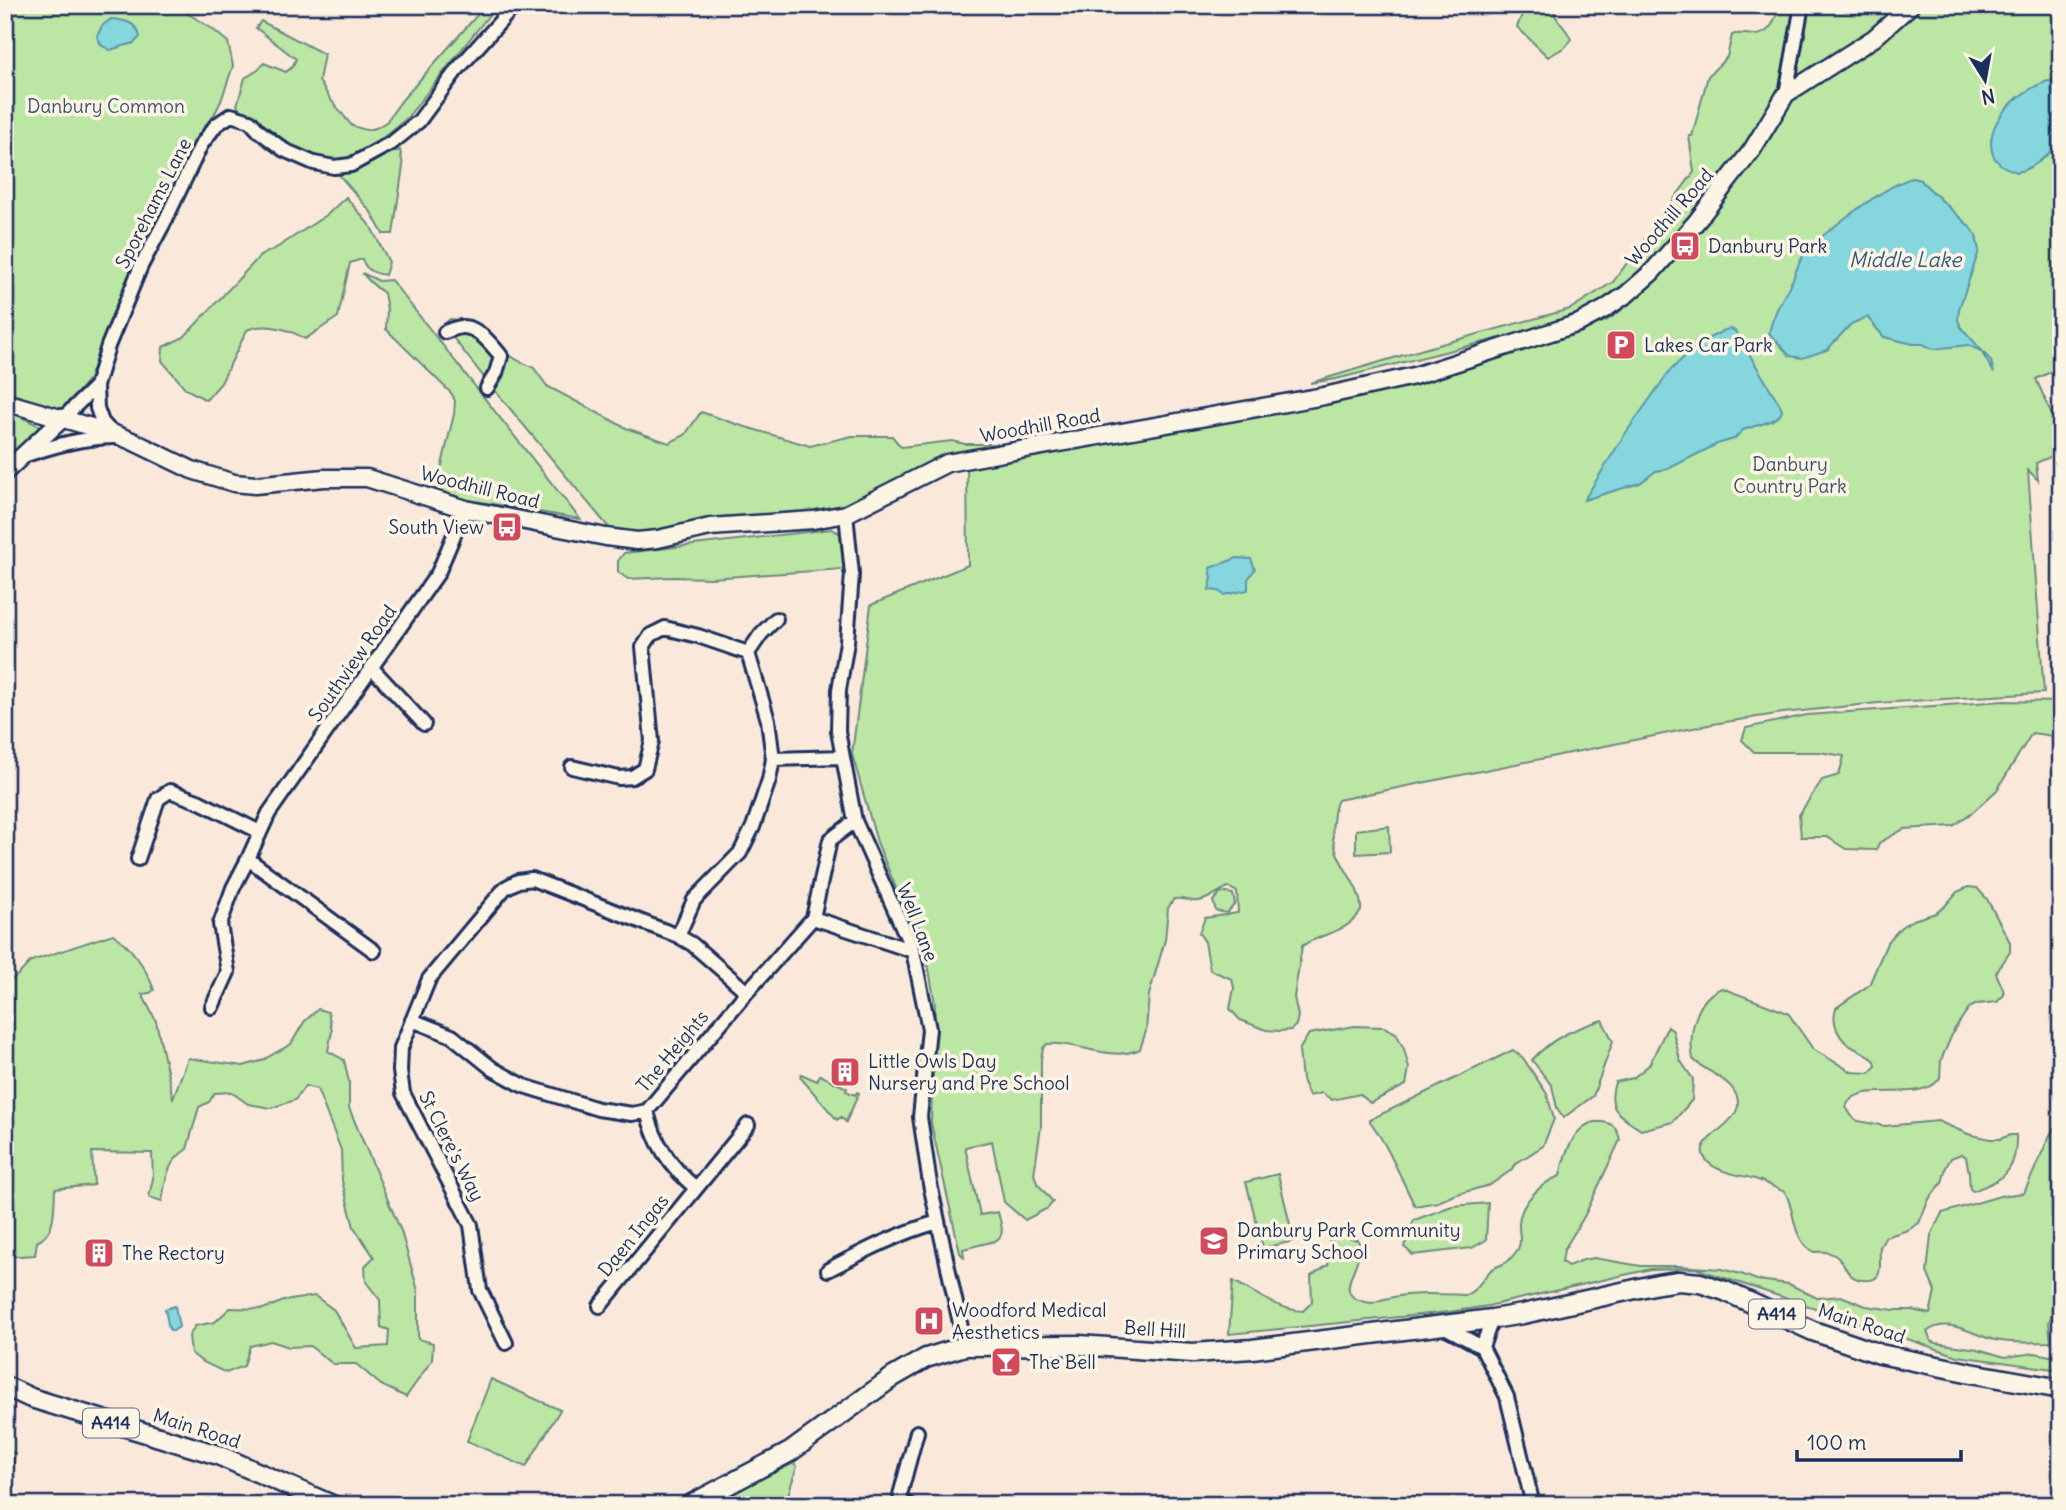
<svg xmlns="http://www.w3.org/2000/svg" width="2066" height="1510" viewBox="0 0 2066 1510" font-family="Delius,sans-serif">
<rect width="100%" height="100%" fill="#fae9db"/>
<filter id="ink" filterUnits="userSpaceOnUse"><feTurbulence type="fractalNoise" baseFrequency=".0143" numOctaves="2"/><feDisplacementMap in="SourceGraphic" scale="14" xChannelSelector="R" yChannelSelector="G"/><feConvolveMatrix kernelMatrix="1 2 1 2 8 2 1 2 1" color-interpolation-filters="sRGB"/></filter>
<g filter="url(#ink)">
<path fill="#bce6a3" stroke="#6c8a80" stroke-width="2" d="M5,5h169l37,23 17,14 5,24 -12,35 -108,212 -24,66 -22,26 -9,5 -53,-17z
M486,5h11l-91,114 -46,37 -26,6 -31,-9 -58,-32 -8,-16 8,-27 13,-8 6,-7 22,9 6,-5 4,-8 -40,-31 5,-7 63,33 -5,27 12,19 21,26 14,4 10,-2 10,-6 16,-22z
M1526,5h27c0,16 14,21 18,35l-6,7 -17,10 -31,-30z
M1780,5h19l-20,87 -37,63 -36,45 -77,86 -29,27 -264,66 -26,4 117,-35 143,-39 43,-27 81,-110 -5,-36h3l16,-60 19,-19 5,-22c8,-3 15,0 23,0 16,0 21,-18 25,-30z
M1805,5h99l-16,15 -89,59 -4,-7z
M1922,5h139v362l-25,12 25,56v17l-25,11 2,17 -10,-10 16,223 -166,10 -95,10 -70,11 -375,76c-4,7 -4,14 -5,22 -6,38 30,59 28,89 -14,23 -39,21 -59,35l-8,51 4,19 -2,9 -5,5 -12,1 -13,-1 -26,-10 -10,-11 4,-21 -2,-9 -22,-9 -5,-28 -6,-9 6,-15 33,-5 -1,-21 -9,-5c-10,5 -24,16 -35,14 -8,-1 -10,-3 -19,-2l-6,9 -3,32 -16,55 -3,36 -6,18c-29,14 -62,-8 -93,-5l-4,4 -2,11v68l-7,47 3,9 16,19 -5,6 -23,12 -21,-18 -12,-61 -27,6 15,68 18,-3c2,10 9,23 -3,29l-32,8 1,8 -4,-4 -29,-130 4,-119 -12,-69 -4,-9 -5,2 -12,-25 -25,-61 -25,-88 19,-149 97,-40 -1,-99 461,-88 103,-31 75,-26 13,-9 56,-58 115,-157 88,-54 35,-28z
M400,150l3,16 -10,68h-10l-12,-22 -32,-37 3,-5z
M346,197l25,30 18,35 -4,13c-11,-2 -19,-4 -23,-16l-12,4 -12,54 -33,22c-15,-10 -41,-17 -58,-9l-26,53 -15,17 -20,-11 -24,-28 1,-14 21,-10 76,-81 18,-9 50,-33z
M362,273l17,8 12,-1 189,239 -111,-19 -33,-10 18,-76 1,-13 -3,-7 -66,-65 1,-20 -3,-16c-9,-6 -16,-13 -22,-20z
M450,319l8,1 59,40 17,8 13,18 79,42 43,15 16,-8 16,-23 38,13 71,21 42,-10h40l9,11 51,-6 13,3h91l-123,15 -19,15 -64,31 -35,9 -154,17 -34,2 -17,-4 -123,-148 -44,-56z
M5,409l41,20 -41,39z
M832,529l11,6 3,33 -3,4v-3l-132,9 -39,-1 -44,2 -10,-7v-11l6,-8z
M2004,701l57,1v35l-29,-4 -35,57 -23,21 -21,15 -49,3 -25,14 -3,7 -30,-1 -19,-12h-26l-2,-22 23,-35 17,-5 5,-19 -25,-4h-65l-12,-12 4,-12 61,-13z
M1389,826l1,26 -34,2v-24z
M1968,887l9,1 10,11 23,43v10l-14,21 7,16 1,6 -7,7 -20,2 -8,4 -15,22 -13,30 -1,18c-20,28 -84,-1 -94,29l7,11 5,3 27,5 53,-5 30,13 22,5h10l10,-4h6c1,37 -12,44 -43,56l-3,-2 -1,-16 -3,-16 -5,-3 -10,4 -5,9 -4,16 -13,16 -10,24 -11,7 -23,7c0,1 -4,9 -5,10 -2,14 7,36 -17,33 -25,-2 -13,-32 -49,-28 -23,-12 -18,-41 -29,-60 -10,-4 -20,-10 -30,-13 -14,-4 -35,-6 -46,-16 -29,-27 51,-38 23,-75 -10,-13 -28,-17 -39,-29 -5,-25 3,-62 29,-71l66,25 25,36 39,23 17,1 7,-7 -1,-5c-15,-14 -28,-10 -38,-31 -3,-8 -4,-14 -1,-22l33,-23 18,-42 14,-16 12,-7 23,-7 9,-7 12,-14z
M1221,892l12,2 2,10 -8,9 -11,-2 -3,-10z
M113,934c19,14 33,33 41,56l-4,3 -8,1 14,27 17,77 15,-40 55,8 18,-5 30,-17 13,-22 14,-13 10,3 4,19 -4,20 16,9 5,22v26l52,123 17,60v48l15,4 -1,17 -26,37 -25,-12 -25,-21h-23l-23,-18 -21,1 -18,-6 -21,5 -6,20 -18,7 -25,-12 -10,-8 -2,-17 6,-10 20,-4 15,-14 33,1 21,-8 31,-5 19,14 22,38 32,-2 1,-16 -8,-3 -1,-27 -14,-18 -1,-16 9,-9 -20,-30 -12,-46 -1,-31 -24,-61 -12,-3 -10,14 -24,8 -23,-4 -17,-12 -16,1 -6,9 -10,5 -12,42c-20,13 -21,28 -25,52l-13,-4 4,-19 -1,-25 -60,-1 2,33 -39,4c-1,19 1,44 -18,53l-2,13 -30,2v-272l15,-12 11,-12z
M1602,1020l11,21 -20,55 -30,22 -6,-10 -5,-22 -20,-26c21,-23 42,-31 70,-40z
M1355,1026l29,1 12,6 8,16 5,19 -3,17 -36,18 -10,-9 -28,6 -10,-7 -13,3 -7,-16 -3,-30 10,-16z
M1668,1026l5,5 7,29 13,19 -1,21 -19,22 -32,8c-21,-14 -35,-20 -26,-48l18,-4 16,-13z
M1513,1050l10,8 24,36 7,25 -11,27 -25,16 -8,9 -20,14 -36,10 -16,7 -23,4c-15,-29 -26,-59 -46,-86z
M801,1074l16,7 3,-6 27,13 -1,3 9,4 2,-3 2,1 -13,29 -5,-5 -4,3 -37,-43z
M2061,1117v189l-9,-1v9l-3,8 2,20c-18,0 -39,2 -56,-2 -20,-4 -49,-25 -68,-8l4,9 5,2 42,6 27,8 30,-4 26,5v12l-103,-14 -263,-88 -44,1 -163,37 -39,6 -220,22 4,-53c22,11 45,29 70,30l9,-9 -1,-26 17,-11 4,-18 -3,-7 15,-3 14,3c10,25 -35,57 14,63 30,-12 62,-9 94,-8 11,-5 15,-14 23,-23 5,-6 12,-6 18,-10 4,-3 8,-9 11,-13 5,-9 0,-16 1,-26 1,-20 23,-41 41,-47 4,-22 17,-62 47,-53 9,2 11,9 13,17l-35,75 -21,35 -2,12 6,4 15,-6 11,-2 47,8h37l43,3 20,5 16,6 32,4 28,14 24,-2 25,10 28,4h18l18,4 5,-23 -8,-19 4,-37 11,-22 58,-17 24,-3 26,-58z
M1278,1174l16,67 -31,7 -17,-66z
M1488,1203l-2,37 -14,8 -59,7 -9,-8 10,-27 38,-14z
M491,1379l69,31 -34,57 -59,-26z
M5,1450l10,3 -8,52h-2z
M794,1463l3,3 -12,39h-77z"/>
<path fill="#86d7dd" stroke="#5b94aa" stroke-width="2" d="M111,19c13,1 26,3 29,18l-6,6 -24,7 -9,-5 -4,-9 5,-10z
M2047,81h8l6,3v57c-14,14 -25,27 -44,31 -6,-2 -15,-5 -19,-10 -6,-5 -7,-13 -7,-20 2,-29 31,-51 56,-61z
M1913,178l7,2 48,45 8,10 3,16 -20,58 -1,11 3,7 30,34 3,12 -13,-22 -13,-6 -35,4 -10,-5h-10l-29,-7 -17,-20 -16,7 -24,26 -25,8 -12,-2 -21,-23c4,-20 15,-36 24,-54 3,-8 6,-18 11,-24 16,-21 85,-72 109,-77z
M1731,329l4,2 45,74 2,6 -2,4 -9,6 -28,9 -9,9 -17,5 -49,25 -12,2 -16,12 -56,17 41,-66 44,-62 22,-22 18,-12 16,-8z
M1237,558l14,1 4,10 -7,10v11l-24,5 -5,-4 -10,-1 3,-12 -2,-10z
M175,1306l4,21 -6,4 -4,-2 -4,-20z"/>
<g fill="none" stroke-linecap="round" stroke-linejoin="round">
<g stroke="#1b2f5e" stroke-width="18">
<path id="street" d="M1786,94l16,-89
M445,332c5,-2 12,-5 18,-5 15,0 29,18 38,29l-5,17 -9,15
M62,419l34,-33
M112,433l-10,-11 -5,-14 -1,-22 12,-40 33,-80 25,-47 35,-74 15,-20 15,-10 19,6 9,10 25,19 30,13 20,4 17,-2 42,-23 26,-21 37,-50 59,-66
M26,455c30,-10 56,-17 88,-18
M846,514l6,60 -5,68 -8,48 -1,41 17,90 58,130 16,78 -9,88 10,67 35,162
M372,668l52,56
M773,759l70,-2
M572,767l47,11 13,-1 13,-8 7,-28 -9,-94 8,-12 14,-7 33,8 50,17
M138,859l20,-60 12,-8 30,11 60,30
M813,918l100,33
M678,936l16,-36 46,-47 13,-26 16,-47 4,-21 -5,-39 -20,-67 13,-19 15,-15
M374,951l-126,-92 21,-46 169,-240 27,-64
M212,1007l16,-35 -8,-48 13,-36 15,-29
M412,1020l40,16 41,33 31,17 74,23 34,5 15,-3 100,-119 66,-74 17,-78 25,-19
M647,1111c7,32 24,57 49,77
M828,1270c36,-19 71,-37 110,-48
M600,1306l148,-181
M1443,1326l39,21 25,50 26,108
M506,1343l-26,-53 -9,-65 -68,-132 -3,-22 1,-23 28,-69 76,-91 13,-7 14,-2 146,57 14,8 55,48
M1482,1347l10,-28
M909,1505l-6,-2 -3,-8 17,-63"/>
</g>
<g stroke="#1b2f5e" stroke-width="21">
<path id="secondary" d="M5,402l107,31 20,8 60,29 42,13 21,2 69,-7h43l98,31 141,28 31,4 21,-2 52,-12 103,-7 33,-6 101,-51 377,-67 90,-20 165,-53 26,-14 22,-15 25,-22 45,-51 55,-71 34,-56 88,-56 37,-33
M5,472l57,-53"/>
</g>
<g stroke="#1b2f5e" stroke-width="23">
<path id="primary" d="M5,1386l26,12 187,57 114,50
M690,1505l100,-53 103,-75 33,-19 39,-12 114,-1 114,8 59,-4 240,-30 31,-5 135,-30 21,-3 21,2 25,8 88,40 67,23 91,19 90,16"/>
</g>
<use href="#street" stroke="#fcf5e5" stroke-width="12"/>
<use href="#secondary" stroke="#fcf5e5" stroke-width="16"/>
<use href="#primary" stroke="#fcf5e5" stroke-width="18"/>
</g>
</g>
<defs>
<g id="bus-square" transform="scale(1.575)"><rect x="-9" y="-9" width="18" height="18" rx="4" fill="#d1495b" stroke="#fcf5e5"/><path d="M-5-6H5V4H4V6H2V4H-2V6H-4V4H-5ZM-3.5-4V0h7V-4ZM-3.5 1.2v1.5H-2V1.2ZM2 1.2v1.5H3.5V1.2Z" fill="#fff"/></g>
<g id="parking-square" transform="scale(1.575)"><rect x="-9" y="-9" width="18" height="18" rx="4" fill="#d1495b" stroke="#fcf5e5"/><path d="M-3.5-5.5H1a3.5 3.5 0 0 1 0 7H-1V5.5H-3.5ZM-1-3.4V-.6H.8a1.4 1.4 0 0 0 0-2.8Z" fill="#fff"/></g>
<g id="building-square" transform="scale(1.575)"><rect x="-9" y="-9" width="18" height="18" rx="4" fill="#d1495b" stroke="#fcf5e5"/><path d="M-4-6H4V6H1V3H-1V6H-4ZM-2.5-4.3h1.7v1.8h-1.7ZM.8-4.3h1.7v1.8H.8ZM-2.5-1h1.7V.8h-1.7ZM.8-1h1.7V.8H.8Z" fill="#fff"/></g>
<g id="school-square" transform="scale(1.575)"><rect x="-9" y="-9" width="18" height="18" rx="4" fill="#d1495b" stroke="#fcf5e5"/><path d="M0-5L7-2L0 1L-7-2ZM-4 1L0 2.5L4 1V4Q0 6-4 4Z" fill="#fff"/></g>
<g id="hospital-square" transform="scale(1.575)"><rect x="-9" y="-9" width="18" height="18" rx="4" fill="#d1495b" stroke="#fcf5e5"/><path d="M-5-5h3v3.5h4V-5h3V5h-3V1.5h-4V5h-3Z" fill="#fff"/></g>
<g id="bar-square" transform="scale(1.575)"><rect x="-9" y="-9" width="18" height="18" rx="4" fill="#d1495b" stroke="#fcf5e5"/><path d="M-6-5H6L.8 .8V4.5H3.5V6h-7V4.5H-.8V.8Z" fill="#fff"/></g>
</defs>
<g fill-rule="evenodd">
<use href="#bus-square" x="1685" y="246"/>
<use href="#parking-square" x="1621" y="345"/>
<use href="#bus-square" x="507" y="527"/>
<use href="#building-square" x="845" y="1072"/>
<use href="#school-square" x="1214" y="1241"/>
<use href="#building-square" x="99" y="1253"/>
<use href="#hospital-square" x="929" y="1321"/>
<use href="#bar-square" x="1006" y="1362"/>
</g>
<g text-anchor="middle" stroke-width="7" stroke-linejoin="round" paint-order="stroke">
<g fill="#fcf5e5" stroke="#5e6a86" stroke-width="2">
<rect x="1749" y="1299.5" width="56" height="29" rx="5"/>
<rect x="83" y="1408.5" width="56" height="29" rx="5"/>
</g>
<g font-size="18" font-weight="bold" fill="#1b2f5e">
<text x="1777" y="1320">A414</text>
<text x="111" y="1429">A414</text>
</g>
<g font-size="19" fill="#3b546c" stroke="#fcf5e5">
<text x="106" y="113">Danbury Common</text>
<text x="1790" y="471">Danbury<tspan x="1790" dy="22">Country Park</tspan></text>
</g>
<g font-size="19" fill="#1b2f5e" stroke="#fcf5e5">
<text transform="translate(153 203) rotate(-63)" y="7">Sporehams Lane</text>
<text transform="translate(1669 217) rotate(-49)" y="7">Woodhill Road</text>
<text transform="translate(1040 425) rotate(-10)" y="7">Woodhill Road</text>
<text transform="translate(480 487) rotate(14)" y="7">Woodhill Road</text>
<text transform="translate(352 663) rotate(-55)" y="7">Southview Road</text>
<text transform="translate(918 922) rotate(69)" y="7">Well Lane</text>
<text transform="translate(672 1051) rotate(-50)" y="7">The Heights</text>
<text transform="translate(452 1146) rotate(63)" y="7">St Clere's Way</text>
<text transform="translate(633 1235) rotate(-51)" y="7">Daen Ingas</text>
<text transform="translate(1862 1323) rotate(18)" y="7">Main Road</text>
<text transform="translate(1155 1329) rotate(4)" y="7">Bell Hill</text>
<text transform="translate(197 1428) rotate(18)" y="7">Main Road</text>
</g>
<g font-size="19" fill="#1b2f5e" stroke="#fcf5e5" text-anchor="start">
<text x="1708" y="253">Danbury Park</text>
<text x="1644" y="352">Lakes Car Park</text>
<text x="484" y="534" text-anchor="end">South View</text>
<text x="868" y="1068">Little Owls Day<tspan x="868" dy="22">Nursery and Pre School</tspan></text>
<text x="1237" y="1237">Danbury Park Community<tspan x="1237" dy="22">Primary School</tspan></text>
<text x="122" y="1260">The Rectory</text>
<text x="952" y="1317">Woodford Medical<tspan x="952" dy="22">Aesthetics</tspan></text>
<text x="1029" y="1369">The Bell</text>
</g>
<g font-size="21" font-style="italic" fill="#36597e" stroke="#fcf5e5">
<text x="1905" y="267">Middle Lake</text>
</g>
</g>
<rect width="2066" height="1510" fill="none" stroke="#fcf5e5" stroke-width="28"/>
<rect x="14" y="14" width="2038" height="1482" fill="none" stroke="#1b2f5e" stroke-width="2.5" filter="url(#ink)"/>
<g transform="translate(1985 80) rotate(169)" stroke="#fcf5e5" stroke-width="5" paint-order="stroke">
<path d="M0-5L12 26L0 18L-12 26Z" fill="#1b2f5e"/>
<text y="-10" font-size="19" font-weight="bold" text-anchor="middle" fill="#1b2f5e">N</text>
</g>
<path d="M1797 1450v10h164v-10" fill="none" stroke="#1b2f5e" stroke-width="3.5"/>
<text x="1807" y="1450" font-size="21" fill="#1b2f5e" stroke="#fcf5e5" stroke-width="5" paint-order="stroke">100 m</text>
</svg>
